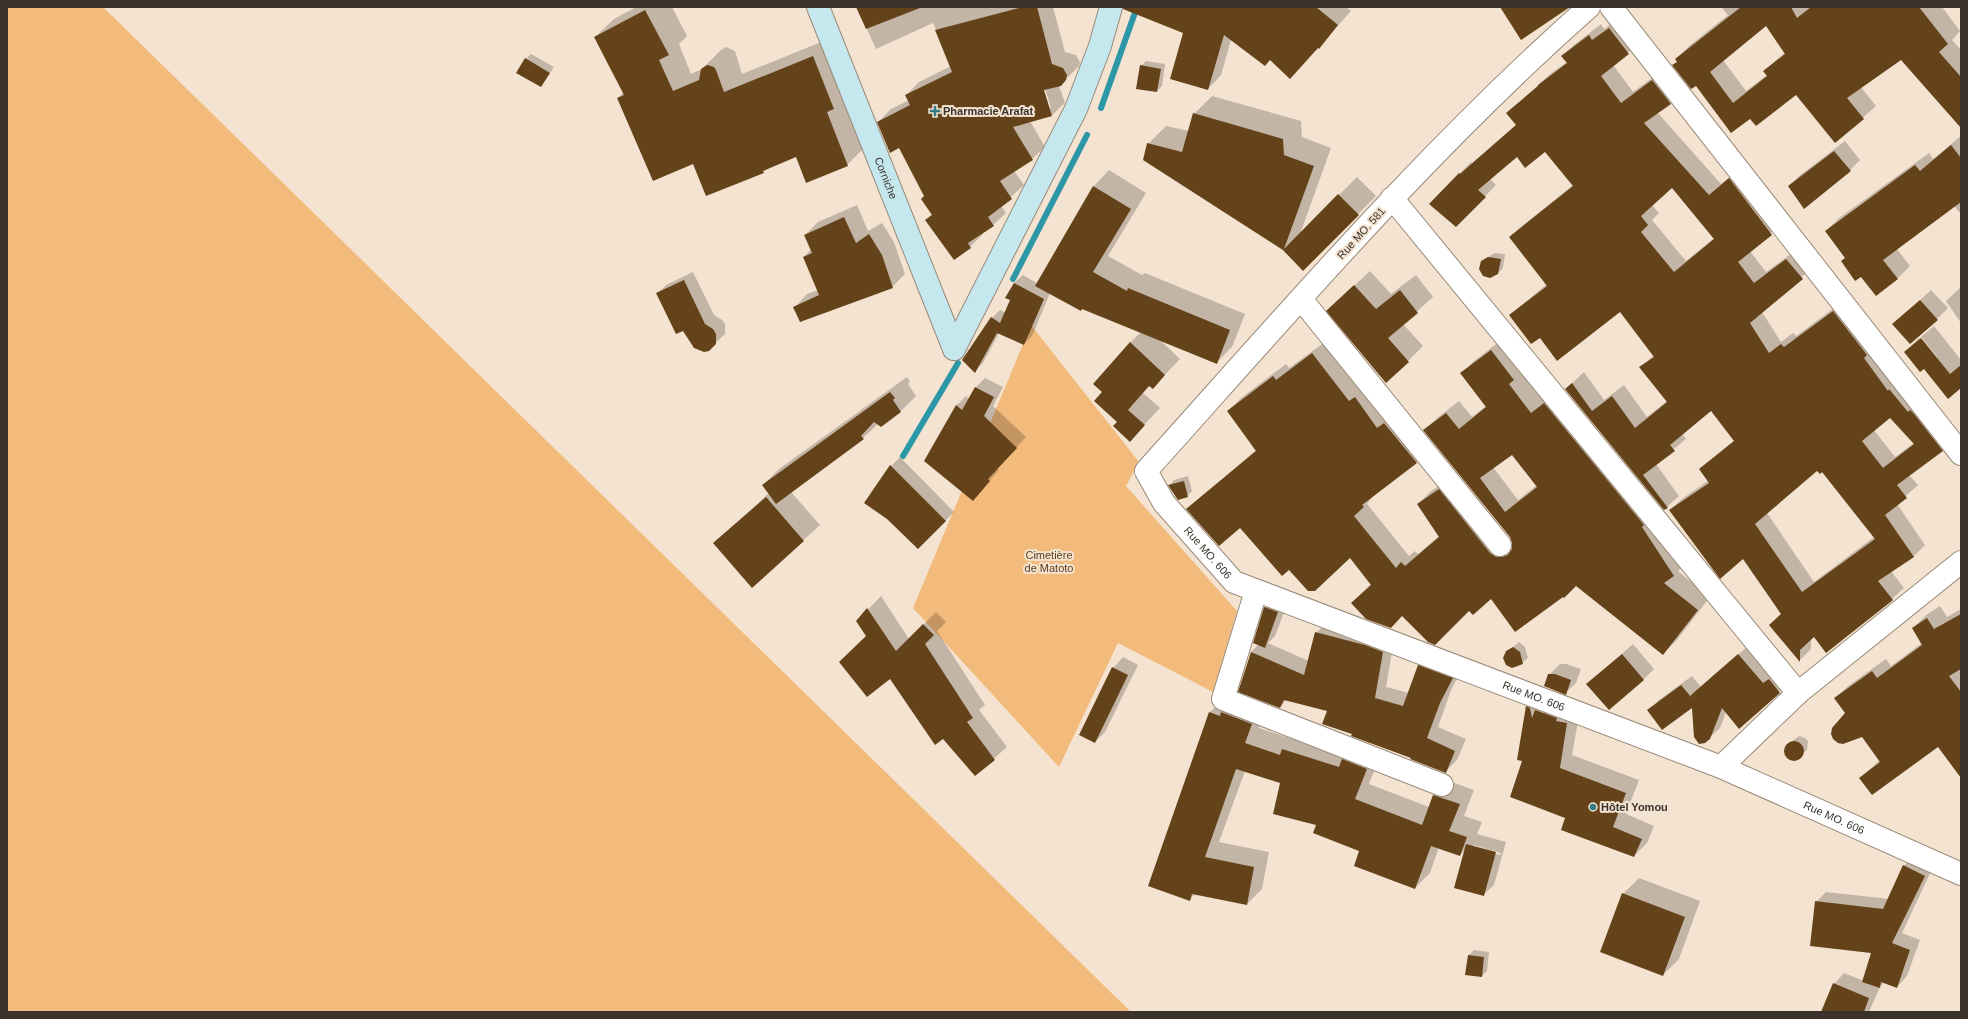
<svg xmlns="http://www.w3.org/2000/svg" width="1968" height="1019" viewBox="0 0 1968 1019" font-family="Arial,sans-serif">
<rect width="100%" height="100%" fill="#f4e3d0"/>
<path fill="#f3bb7b" d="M7,7h96l1028,1005h-1124z
M1031,325l108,137 -13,24 111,125 -24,81 -95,-49 -59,124 -146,-159z"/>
<path fill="#0003" fill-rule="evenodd" d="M636,7h36l15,29 -8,8 12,30 11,-5 19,-19 5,-3 9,4 7,23 89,-36 35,108 -19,19 -51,-9 -28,12 -5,4 -69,-10 -76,-64 6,-6 -29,-55 19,-18z
M857,7h196l12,45 11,3 4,7 -1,4 -20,20 6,17 -13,12 -22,6 15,26 -13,12 -18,12 10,14 -23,21 5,7 -13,12 -11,8 1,1 -13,13 -44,-27 6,-6 -7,-18 -25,-49 -22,-25 13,-13 18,-9 -3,-5 13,-13 32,-16 -18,-43 -57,26zM1044,85l7,23h-2l-7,-22z
M1149,7h197l5,4 -32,36 -48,12 -40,-19 -10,35 -13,14 -24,-56z
M1721,7h221l18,24 -8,9 9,10v76l-60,-67 -40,28 15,19 -41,36 -39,-49 -46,24 -74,-58 13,-13 39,-31zM1766,25l19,27 -20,19 2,4 -21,16 -23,-31z
M1621,17l19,25 -27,23 20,27 31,-23 18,22 -25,21 64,72 20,-16 42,54 -33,29 16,21 33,-24 15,18 -52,46 19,30 12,-9 3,3 49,-36 109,139 -12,11 -33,25 9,10 -21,19 28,41 -12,12 -22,14 13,17 -12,11 -78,37 -3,3v10l-11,11 -30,-35 11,-11 -38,-56 -73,-48 12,-11 27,-19 -9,-11 35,-29 -23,-31 -30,25 4,5 -30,25 23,32 -12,11 -101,-118 18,-17 20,28 20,-15 23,32 20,-16 -26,-34 13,-12 -34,-45 -80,27 -30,-22 37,-31 -37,-47 12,-11 51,-41 -28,-35 -28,6 -27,23 6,6 -40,41 -26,-22 41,-42 1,1 45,-39 -9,-11 42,-39 17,-12 -4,-6 11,-11 27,-21 3,5zM1672,187l42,51 -28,23 -34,-41 7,-7 -7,-8zM1890,416l24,27 -19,14 -21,-27zM1817,469l5,2 52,66 -60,45 -47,-69z
M531,54l23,13 -13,19 -15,-27z
M1146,61l19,3 -3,22 -5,5 -16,-25z
M1212,96l89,25 1,16 29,11 -31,86 57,-57 19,19 -73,74 -20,-20 -135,-106 18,-18 23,5 5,-17z
M1961,136v78l-7,-8 -57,43 13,17 -13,13 -51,-21 -20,-27 13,-13 90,-65 4,6z
M1845,141l15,19 -10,10 -61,16 10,-10z
M1109,170l37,23 -38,63 34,19 3,-2 100,41 -13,33 -16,16 -55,-22 19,18 -27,28 -3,-2 -7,8 17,15 -30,32 -27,-48 27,-49 11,-11 -91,-39 -18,43 -8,8 -25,-11 -16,30 -8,8 17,-53 8,-8 6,3 5,-13 -4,-3 7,-14 9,-8 14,8 57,-97z
M857,205l11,26 14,-8 12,19 11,32 -13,13 -97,20 12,-13 11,-4 -14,-33 7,-8 -6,-14 13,-13z
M1494,253l11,1 -2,14 -6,6 -15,-12z
M1370,271l21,23 25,-19 17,22 -30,27 20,22 -15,15 -65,-65z
M693,272l21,43 8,5 3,4v10l-17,16 -51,-56 9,-9z
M1961,287v36l-15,-22z
M1931,290l17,18 -11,11 -18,16 -25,-11z
M1934,326l27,34v27l-37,-20 -19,-15 14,-14 16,20h3l-17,-21z
M1504,338l18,34 22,29 13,-9 129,171 -8,8 32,26 -34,44 -13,12 -87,-68 -84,12 -23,13 -117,-7 19,-19 -21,-27 -61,12 -49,-42 -52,-18 68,-59 -28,-39 13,-13 45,-34 3,4 36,-26 104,108 -12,12 -42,31 -8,11 42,52 6,-5 3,3 21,-18 -21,-32 13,-13 21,-14 57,68h4l-2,-8 -86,-107 12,-12 22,-17 13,16 14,-11 -24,-33 12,-12zM1512,454l25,31 -19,15 -25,-33z
M907,377l3,4 -2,3 8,12 -15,15 -23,13 -15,14 -72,54 29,33 -67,61 -38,-43 54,-50 -6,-8 16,-16z
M985,378l18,9 -10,19 33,31 -29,32 2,1 -26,30 -17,-94 10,-10 3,3 7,-12z
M900,457l54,55 -36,36 -30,-30 -22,-15 25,-37z
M1188,476l4,15 -5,5 -17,-11 4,-5z
M881,596l28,43 27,-27 10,10 -9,9 48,74 -6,5 28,37 -32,28 -118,-154z
M1276,597l12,5 -13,34 -7,7 41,18 7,-28 12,-12 66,19 -8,47 23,6 9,-27 12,-12 33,13 -12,23 -13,37 28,12 -9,21 -12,12 -92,-38 -25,-24 -41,-11 -7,8 -29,-55 8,-8 -5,-1 11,-36z
M1940,606l7,11 14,-8v159l-23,-22 -78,32 20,-18 -44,-62 12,-12 38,-27 5,7 31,-23 -9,-15 13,-13z
M1519,642l6,5 3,11 -12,9 -7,-1 -2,-14z
M1633,644l21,25 -11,11 -55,4z
M1749,645l41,37 -51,45 -13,-15 -6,16 -11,10 -16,-32 -44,4 10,-10 33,-24 9,11z
M1123,657l15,8 -33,67 -10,10 18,-74z
M1560,664h6l15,5 -5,14 -11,10 -16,-18z
M1540,694l40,16 -8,45 67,25 -13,34 28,12 -7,17 -13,13 -67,-39 -43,-57 3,-53z
M1225,697l41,12 -7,19 34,11 4,-4 84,19 -12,30 60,23 5,-12 15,-14 25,9 -10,26 18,6 -5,12 29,8 -12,43 -11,10 -18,-45 -5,5 -21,-8 -9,26 -15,15 -54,-37 -43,-27 -36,-42 -37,-11 -26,71 50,10 -7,37 -15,15 -52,-10 -6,6 -40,-15 61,-173zM1473,845l28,8 -1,2 -27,-8z
M1799,736l6,2 3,3 -1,9 -11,9 -7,-1 -3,-6 1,-7z
M1914,856l20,9 -32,68 18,7 -13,36 -10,11 -13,-5 -4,5 -11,25h-43l8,-28 10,-11 20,8 9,-29 -57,-50 10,-10 63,7 15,-33z
M1639,878l61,23 -21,58 -16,16 -40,-81z
M1474,950l15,2 -2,19 -5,5 -13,-21z"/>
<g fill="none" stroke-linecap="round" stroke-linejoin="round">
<path stroke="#2c98a7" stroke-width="6" d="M1101,108l36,-101
M1013,279l74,-144
M903,456l55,-93"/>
</g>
<path fill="#64431a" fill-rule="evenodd" d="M856,7h64v1l-54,21z
M1023,7h14l15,57 11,4 4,7 -1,5 -5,6 -17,4 8,26 -39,11 20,33 -33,21 12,18 -24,18 6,9 -26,17 3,5 -17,12 -29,-40 7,-5 -11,-16 3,-3 -25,-48 -9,5 -13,-31 33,-17 -5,-10 47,-23 -17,-42z
M1123,7h193l22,18 -19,24 -1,-1 -28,31 -20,-19 -5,6 -41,-31 -16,55 -38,-11 13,-46 -60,-24z
M1500,7h70l-49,33z
M1741,7h50l6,11 14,-11h108l29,37 -9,8 22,25v51l-60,-68 -54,38 17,21 -29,24 -39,-48 -40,31 -6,-7 -19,14 -35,-47 -5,3 -19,-24 5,-3 -2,-3zM1766,26l19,28 -22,17 4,5 -34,27 -23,-31z
M645,10l24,45 -10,5 14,31 26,-11 2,-11 6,-4 7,2 2,3 8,22 89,-36 21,53 -7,3 21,54 -42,17 -10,-26 -33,14 1,2 -58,23 -13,-32 -40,17 -36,-83 7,-3 -30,-58z
M1609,28l20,26 -28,22 20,27 31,-23 19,24 -27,19 65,72 20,-17 43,57 -34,27 16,21 32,-24 17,20 -53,44 19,30 12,-9 3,3 49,-36 34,44 -3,3 24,33 1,-2 19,23 2,-2 4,4 29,37 -46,34 10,13 -22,17 29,42 -36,24 15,19 -67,53 -12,-16 -14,13v-2v14l-31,-37 12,-11 -38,-55 -23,20 -51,-69 40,-27 -10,-14 35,-28 -23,-30 -41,34 5,6 -32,24 25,33 -4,2 -99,-121 7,-6 20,28 20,-15 23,32 32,-26 -28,-35 15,-10 -34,-45 -63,49 -17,-23 -9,6 -22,-29 38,-29 -38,-49 64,-51 -28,-34 -20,16 -8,-11 -39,33 8,7 -30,30 -27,-23 30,-31 1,1 56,-49 -10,-12 32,-27v-1l29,-22 -6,-7 28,-21 3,5zM1672,188l42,51 -40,33 -33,-40 7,-7 -7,-9zM1890,418l24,26 -31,24 -21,-27zM1817,471l3,3 2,-2 53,67 -73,53 -47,-68z
M525,58l25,15 -9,14 -25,-14z
M1140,65l21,4 -4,23 -21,-3z
M1193,113l90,26 1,16 30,11 -30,83 54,-55 21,21 -56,56 -20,-21 -140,-90 4,-17 35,9z
M1951,145l10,13v44l-78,58 15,19 -22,17 -15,-19 -6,4 -14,-20 4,-3 -20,-27 90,-66 5,6z
M1834,151l17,20 -47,38 -16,-23z
M1093,186l38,23 -38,63 34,19 1,-3 102,42 -13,34 -135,-55 -1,2 -46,-25z
M844,217l12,26 13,-9 13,21 11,33 -93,34 -7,-15 26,-12 -16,-38 9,-4 -8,-18z
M1488,257l13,2 -3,15 -8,4 -7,-2 -4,-7 2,-8z
M684,280l21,44 8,5 3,5v10l-7,7 -5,1 -10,-4 -11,-17 -7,3 -20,-41z
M1014,283l30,16 -20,46 -27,-12 -22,40 -13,-13 29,-43 9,6 10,-23 -5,-2z
M1354,285l22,24 24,-19 18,23 -30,25 21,24 -23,21 -60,-72z
M1920,300l18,20 -28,24 -18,-20z
M1921,338l29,36 11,-9v23l-13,11 -24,-30 -4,3 -16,-20z
M1130,342l35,33 -12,14 -4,-3 -21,24 17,15 -15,17 -17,-16 4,-4 -23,-21 8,-9 -9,-8z
M1491,350l23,30 -5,4 22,29 13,-10 100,122 -2,2 32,49 -10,7 34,27 -35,45 -87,-69 -12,12 -1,-1 -48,35 -24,-33 -18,16 -4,-4 -34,34 -7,-3 -26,-26 -11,12 -25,-9 -15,-16 20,-18 -21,-27 -35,33h-7l-19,-21 -7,6 -42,-48 -21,18 -33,-37 70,-58 -29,-40 46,-35 3,4 36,-27 37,48 6,-4 22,31 7,-5 33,40 -55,42 2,2 -10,9 42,52 5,-6 4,4 34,-29 -22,-33 22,-15 51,64 6,4h6l6,-2 4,-6v-6l-2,-6 -87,-107 23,-17 13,16 27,-22 -26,-34zM1512,455l25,32 -32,25 -25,-34z
M975,387l19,10 -10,19 33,32 -29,31 2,2 -17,20 -49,-40 32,-56 6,5z
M890,392l5,6 -2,2 8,12 -20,15 -7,-5 -13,14 3,3 -88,65 -14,-19z
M890,465l56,56 -28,28 -31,-30 -23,-16z
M1184,481l4,16 -10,3 -10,-15z
M766,497l38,44 -52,47 -39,-45z
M1264,607l14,5 -13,36 -12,-5z
M867,608l29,43 27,-27 11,11 -9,9 48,74 -6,4 28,38 -20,16 -32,-37 -8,6 -45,-66 -23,18 -28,-35 27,-26 -10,-15z
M1961,614v55l-12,7 12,16v86l-23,-31 -66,48 -13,-17 21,-16 -18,-25 -19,7 -5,-1 -5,-4 -2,-5 1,-6 13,-15 -11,-15 38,-27 5,7 45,-33 -10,-17 15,-10 7,11z
M1315,632l50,13 18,7 -8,46 28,8 15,-41 35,13 -13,25 -13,35 28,13 -9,22 -36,-14 1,-1 -60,-22 1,-2 -30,-10 5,-13 -43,-11 -4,8 -42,-16 13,-40 53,23z
M1513,647l7,5 3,12 -11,4 -6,-3 -3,-7 3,-7z
M1622,654l22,26 -35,30 -23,-26z
M1738,654l25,29 6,-4 11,14 -41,36 -17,-21 -12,31 -5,4 -6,1 -5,-7 -2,-29 -30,22 -15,-20 34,-25 10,12v-2z
M1112,667l16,8 -33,68 -16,-8z
M1548,674h7l16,6 -5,15 -22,-9z
M1526,706l4,2 2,10 3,-8 22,8 -1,3 11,2 -7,45 66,25 -13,34 29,12 -8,18 -73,-27 4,-12 -55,-21 12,-36 -5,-1z
M1209,712l11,4 1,-4 31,12 -7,19 35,12 2,-6 57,18 3,-8 25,10 -12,30 67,26 11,-30 27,9 -11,27 18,6 -7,19 -29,-10 -16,43 -61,-23 5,-15 -46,-18 3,-8 -43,-11 7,-31 -44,-14 -31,88 49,10 -7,38 -55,-11 -2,7 -42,-15z
M1784 751a10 10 0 1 1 20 0a10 10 0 1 1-20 0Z
M1466,844l30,8 -12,44 -30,-8z
M1903,865l22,11 -33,67 18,7 -13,38 -16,-6 -1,6 -18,-6 9,-29 -61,-7 5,-45 68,8z
M1622,893l63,24 -22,59 -63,-24z
M1468,955l16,2 -2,20 -17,-2z
M1833,983l36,15 -5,14h-43z"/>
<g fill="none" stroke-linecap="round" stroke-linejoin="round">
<g stroke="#998978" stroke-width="24">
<g id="street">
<path id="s1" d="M1589,7c-161,142 -300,305 -443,464l18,32 70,79 487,185 240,107"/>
<path d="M1611,7l350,447"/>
<path d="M1392,198l406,495"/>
<path d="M1301,299l199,246"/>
<path d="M1256,591l-33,108 219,86"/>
<path d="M1721,767l77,-74 163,-131"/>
</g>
</g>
<g stroke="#998978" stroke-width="24">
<g id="secondary">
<path id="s2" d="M818,7l136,342"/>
<path d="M954,349l122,-240 24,-63 11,-39"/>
</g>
</g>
<use href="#street" stroke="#fff" stroke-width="22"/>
<use href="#secondary" stroke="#c4e8ee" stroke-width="22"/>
</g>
<g fill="#347b86" stroke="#f4e3d0" stroke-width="1.5">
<path d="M933 105h4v4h4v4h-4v4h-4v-4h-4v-4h4z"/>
<circle cx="1593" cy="807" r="4"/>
</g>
<g text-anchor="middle" stroke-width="4" stroke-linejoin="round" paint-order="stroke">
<g font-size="11" font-weight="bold" fill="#3a332c" stroke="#f4e3d0" text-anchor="start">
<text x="943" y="115">Pharmacie Arafat</text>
<text x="1601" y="811">Hôtel Yomou</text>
</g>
<g font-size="11" fill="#3a332c" stroke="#f4e3d0">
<text dy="4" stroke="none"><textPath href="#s2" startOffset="184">Corniche</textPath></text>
<text transform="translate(1361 233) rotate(-48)" y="4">Rue MO. 581</text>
<text dy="4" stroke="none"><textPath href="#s1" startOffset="745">Rue MO. 606</textPath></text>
<text dy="4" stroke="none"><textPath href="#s1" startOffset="1105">Rue MO. 606</textPath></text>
<text dy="4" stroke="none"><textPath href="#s1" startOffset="1429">Rue MO. 606</textPath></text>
</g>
<g font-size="11" fill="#5b4020" stroke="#f4e3d0">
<text x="1049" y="559">Cimetière<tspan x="1049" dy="13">de Matoto</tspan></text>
</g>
</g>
<rect width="1968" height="1019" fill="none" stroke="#3a332c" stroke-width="16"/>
</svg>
